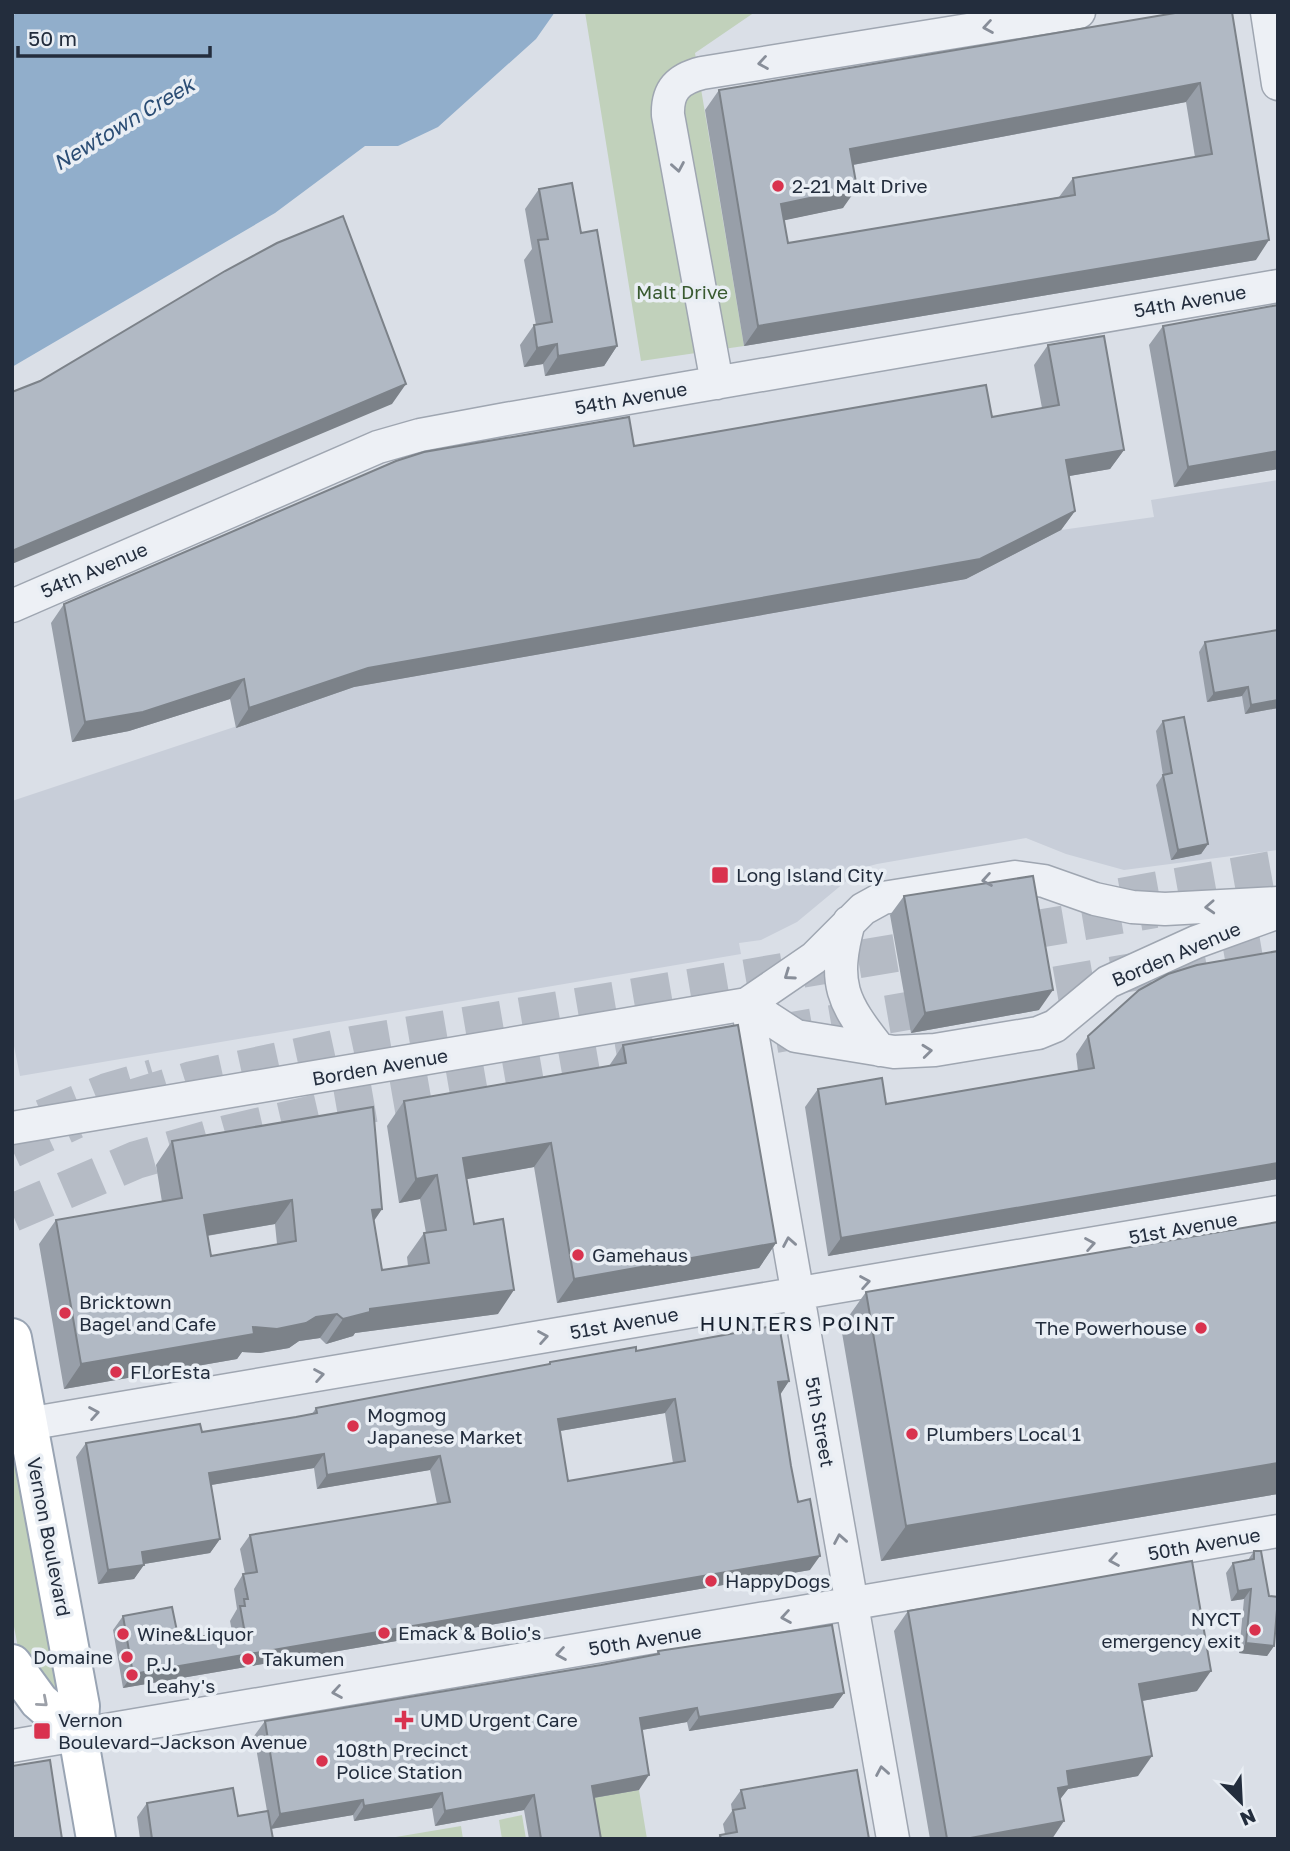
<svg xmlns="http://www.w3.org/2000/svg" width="1290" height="1851" viewBox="0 0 1290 1851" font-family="'Golos Text',sans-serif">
<rect width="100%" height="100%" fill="#dadfe7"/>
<path fill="#c8ced9" d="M1278,480v370l-154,20 -58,-16 -40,-16 -149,26 -15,4 -65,54 -36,18 -22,3 2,11 -721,122 -8,-40v-235l342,-114 612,-108 95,-49 93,-13 -3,-17z"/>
<path fill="#c1d1bb" d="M585,12h170l-60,41 49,293 -103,15z
M12,1452l4,1 44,243 -40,-38 -8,-42z
M639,1790l8,49h-59l-7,-40z
M522,1815l4,24h-24l-3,-19z
M461,1826l2,13h-79z"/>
<path fill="#91aecb" d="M18,12h537l-19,27 -98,88 -40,19h-33l-90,67 -263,154v-351z"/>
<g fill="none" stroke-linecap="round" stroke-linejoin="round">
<path stroke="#b5bbc5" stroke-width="38" stroke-dasharray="38 19" stroke-linecap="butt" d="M1121,897l157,-28
M775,1034l503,-87
M131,1099l61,-19 161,-35 802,-136
M43,1118l64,-26 47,-14
M12,1149l63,-29
M12,1213l124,-53 91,-26 96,-22 341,-59"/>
<g stroke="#9fa6b1" stroke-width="35">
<path id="minor" d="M1267,12l11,72
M717,383l-49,-268c-1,-25 10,-36 34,-42l377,-61
M12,606l366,-159 42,-12 86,-16 772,-133
M849,922c-17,62 -7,80 31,128
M747,1004l146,835
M747,1004l49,32 98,16 41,-2 103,-17 17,-7 53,-44 88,-40 80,-29
M12,1128l735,-124 67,-46 49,-49 20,-11 132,-21 29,4 51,18 37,8 33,2 113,-6
M27,1424l1251,-212
M12,1746l1266,-215"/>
</g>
<g stroke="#99a4b3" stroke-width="42">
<path id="major" d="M12,1338l68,368 -2,29 18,104
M12,1664l27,37 39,34"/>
</g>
<use href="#minor" stroke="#edf0f5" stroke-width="32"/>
<use href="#major" stroke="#fff" stroke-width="38"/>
</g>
<path fill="#989fa9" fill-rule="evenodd" d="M1181,12l75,248 -512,86 -39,-236 14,-20zM1186,102l9,55 -122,21 -14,19 -271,46 -4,-23 59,-12 10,-43z
M539,189l42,44 36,113 -13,20 -59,10 -2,-12 -19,3 -4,-22 14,-20h2l-12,-65 8,-11 -7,-40z
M1163,326l115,143 -104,18 -25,-142z
M1048,345l76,105 -14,19 -41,7 6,35 -14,19 -95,49 -612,108 -118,41 -6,-29 -101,32 -57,11 -21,-119 13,-19 570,-158 358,-29 50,-9 -8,-43z
M1278,630v78l-33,6 -3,-18 -35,6 -8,-50 6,-10z
M1163,721l45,123 -7,10 -30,6 -15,-75 7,-10 -7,-44z
M904,896l135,114 -128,23 -21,-118z
M1278,951v228l-450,77 -23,-149 13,-18 68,15 192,-33 -2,-17 12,-18z
M623,1045l153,198 -17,25 -202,35 -23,-136 -68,12 8,45 24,90 -143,19 -2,3 -27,8 -6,-6 -21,3 -10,7 -29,5 -18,-1 -5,7 -173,30 -25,-145 17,-24 106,-18 -6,-37 16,-24 210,68 -8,12 8,49 26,-4 -1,-9 17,-24h2l-6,-34 -21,4 -12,-77 17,-25 205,-35zM275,1224l2,20 -66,12 -4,-20z
M1278,1222v272l-397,67 -40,-234 25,-35z
M636,1351l153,30 -9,13 11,72 19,104 -687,118 -10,-58 10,-14 55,20 7,4 47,-9 -2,-10 7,-12 -3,-20 9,-15h2l-5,-25 10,-14 187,-31 -7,-34 -113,19 -3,-21 -103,17 9,54 -10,14 -66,11 -10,15 -36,5 -22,-127 10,-14 116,-11 110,-18 4,-6 231,-43 3,-3zM665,1413l8,50 -105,18 -8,-50z
M1254,1551l20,95 -7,10 -28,-3 5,-54 -13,2 -5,-28 7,-10 15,-3z
M908,1611l289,80 -55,10 -4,75 -70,13 -8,10 -8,40h-122l-36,-208z
M658,1651l186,42 -11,15 -144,23 -2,-9 -45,8 -3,60 -45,8 7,41h-72l-5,-29 -89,16 -3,-18 -78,13 -1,-6 -82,14 2,10h-133l-3,-22 10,-14 91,13 29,-5 -13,-75 11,-15 336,-56 55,-10z
M741,1790l128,49h-152l3,-4 5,-1 -2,-10 9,-13 -1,-7z"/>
<path fill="#7c8289" d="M1200,83l-14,19 -350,66 14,-19z
M857,188l-14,20 -76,16 14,-20z
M1269,240l-13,20 -512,86 14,-20z
M557,344l-14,20 -19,3 13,-19z
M617,346l-13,20 -59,10 13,-20z
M406,384l-14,20 -380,160v-13z
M1124,450l-14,19 -58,10 14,-19z
M1278,451v18l-104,18 14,-20z
M1075,511l-14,19 -95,49 -612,108 -118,41 13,-20 119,-40z
M244,679l-14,20 -101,32 -57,11 13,-20z
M1248,687l-6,9 -35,6 7,-9z
M1278,700v8l-33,6 6,-9z
M1208,844l-7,10 -30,6 7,-10z
M1053,990l-14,20 -128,23 14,-20z
M551,1143l-17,24 -88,16 17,-25z
M1278,1163v16l-450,77 13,-18z
M437,1175l-17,24 -21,4 17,-24z
M292,1200l-17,24 -88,15 17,-24z
M382,1209l-17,24 7,-23z
M776,1243l-17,25 -202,35 17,-24z
M514,1290l-16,24 -143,19 -2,3 -27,8 17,-25 27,-10z
M337,1314l-17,24 -21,3 -10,7 -29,5 -18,-1 -5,7 -173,30 17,-25 172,-37z
M789,1381l-9,14 -2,-13z
M675,1399l-10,14 -117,20 10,-14z
M324,1454l-10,14 -115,19 10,-14z
M440,1456l-10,14 -113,19 10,-14z
M1278,1463v31l-397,67 25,-35z
M220,1539l-10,14 -78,13 10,-14z
M820,1556l-10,14 -687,118 10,-14z
M144,1565l-10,14 -36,5 10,-14z
M1251,1589l-7,10 -13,2 7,-10z
M1246,1643l28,3 -7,10 -28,-3z
M1211,1671l-14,20 -72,13 14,-20z
M844,1693l-11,15 -144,23 10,-14z
M697,1708l-10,14 -57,10 10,-14z
M1152,1756l-14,20 -70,13 -13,17 -11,2 23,-37z
M649,1775l-10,15 -58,10 11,-14z
M442,1793l-10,15 -78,13 10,-15z
M534,1795l-10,15 -89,16 10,-15z
M363,1800l-10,15 -83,14 10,-15z
M1064,1821l-12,18h-87z"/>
<path fill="#b1b9c4" stroke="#7c8289" stroke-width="2" fill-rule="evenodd" d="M1181,12h51l37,228 -511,86 -39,-236zM1200,83l12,71 -139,24 2,17 -287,48 -7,-39 76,-16 -7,-39z
M572,183l9,50 16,-3 20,116 -59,10 -1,-12 -20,4 -3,-23 18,-3 -14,-82 10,-1 -9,-50z
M343,216l63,168 -394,167v-159l28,-11 185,-110 52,-28z
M1278,305v146l-90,16 -25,-141z
M1104,336l20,114 -58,10 9,51 -95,48 -612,109 -119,40 -5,-29 -101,33 -58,10 -21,-118 332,-143 28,-9 205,-35 5,29 352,-61 6,32 67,-12 -11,-60z
M1278,630v70l-27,5 -3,-18 -34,6 -9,-51z
M1184,717l24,127 -30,6 -15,-75 9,-2 -9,-52z
M1033,876l20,114 -128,23 -21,-117z
M1278,951v212l-437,75 -23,-149 64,-11 4,26 208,-36 -6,-32 51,-46 29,-16 29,-9z
M738,1025l38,218 -202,36 -23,-136 -88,15 11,66 29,-5 11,71 -144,19v3l-27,7 -6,-5 -21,3 -10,6 -29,6 -24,-2 1,7 -173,30 -25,-144 126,-22 -10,-57 201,-34 9,102 -10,1 10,60 47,-7 -5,-30 22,-3 -9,-55 -21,4 -12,-78 222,-38 -3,-18zM292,1200l4,41 -85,15 -7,-41z
M1278,1222v241l-372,63 -40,-234z
M779,1325l10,56 -11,1 13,84 7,36 12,-3 10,57 -687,118 -10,-58 49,-9 6,29 6,-1 1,5 59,-12 -4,-22h5l-1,-7h4l-5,-25 14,-2 -7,-37 200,-33 -10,-46 -113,19 -3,-21 -115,19 11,66 -78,13 2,13 -36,5 -22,-127 114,-19 2,8 94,-15 21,-4 -1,-5 234,-44v-2l86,-15v4zM675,1399l10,62 -117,20 -10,-62z
M1254,1551h7l8,45 9,1 -4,49 -28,-3 5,-54 -13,2 -5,-28 21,-4z
M1192,1561l19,110 -72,13 13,72 -85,15 2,15 -11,2 6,33 -99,18h-18l-39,-228z
M832,1625l12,68 -145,24 -2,-9 -57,10 9,57 -57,11 9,53h-60l-7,-44 -89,16 -3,-18 -78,13 -1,-6 -83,14 -15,-93 336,-56 58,-11 -1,-3z
M50,1760l12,79h-50v-73z
M857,1770l12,69h-148l-1,-4 17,-3 -4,-22 12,-2 -4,-18z
M233,1788l5,28 30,-5 5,28h-121l-5,-36z"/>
<defs><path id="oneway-chevron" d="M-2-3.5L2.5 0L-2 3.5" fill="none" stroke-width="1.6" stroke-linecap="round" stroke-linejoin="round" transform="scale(1.75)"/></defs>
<g stroke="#888e99">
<use href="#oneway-chevron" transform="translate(988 27) rotate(171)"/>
<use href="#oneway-chevron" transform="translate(763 63) rotate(171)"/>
<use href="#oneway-chevron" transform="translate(678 167) rotate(80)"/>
<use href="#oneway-chevron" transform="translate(987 880) rotate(170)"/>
<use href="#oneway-chevron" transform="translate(1210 907) rotate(177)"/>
<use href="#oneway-chevron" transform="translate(789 975) rotate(145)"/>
<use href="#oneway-chevron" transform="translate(927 1051) rotate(-6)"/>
<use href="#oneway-chevron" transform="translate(789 1242) rotate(-100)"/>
<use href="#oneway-chevron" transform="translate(1090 1244) rotate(-10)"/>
<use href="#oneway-chevron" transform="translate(865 1282) rotate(-10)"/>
<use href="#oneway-chevron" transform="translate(543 1337) rotate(-10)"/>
<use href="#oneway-chevron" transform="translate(319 1375) rotate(-10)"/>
<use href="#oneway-chevron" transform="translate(94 1413) rotate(-10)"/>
<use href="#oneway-chevron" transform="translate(840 1539) rotate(-100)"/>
<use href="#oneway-chevron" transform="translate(1114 1560) rotate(170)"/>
<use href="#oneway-chevron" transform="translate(786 1617) rotate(171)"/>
<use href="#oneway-chevron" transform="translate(561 1654) rotate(171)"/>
<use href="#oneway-chevron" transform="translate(337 1692) rotate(171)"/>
<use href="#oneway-chevron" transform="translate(882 1771) rotate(-100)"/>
</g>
<use stroke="#9ca0a8" href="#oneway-chevron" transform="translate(43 1702) rotate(41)"/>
<g fill="#d9324e" stroke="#e9eef4" stroke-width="2.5">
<circle cx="778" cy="186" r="7"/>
<rect x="711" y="866" width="18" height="18" rx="3.5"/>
<circle cx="578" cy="1255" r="7"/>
<circle cx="65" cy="1313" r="7"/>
<circle cx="1201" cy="1328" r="7"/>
<circle cx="116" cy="1372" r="7"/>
<circle cx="353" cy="1426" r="7"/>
<circle cx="912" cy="1434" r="7"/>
<circle cx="711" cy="1581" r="7"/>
<circle cx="1255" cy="1630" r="7"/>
<circle cx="384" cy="1633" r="7"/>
<circle cx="123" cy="1634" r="7"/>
<circle cx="127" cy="1657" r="7"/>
<circle cx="248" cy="1659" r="7"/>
<circle cx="132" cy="1675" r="7"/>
<path d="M400.5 1709.5h7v7h7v7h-7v7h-7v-7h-7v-7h7z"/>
<rect x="33" y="1722" width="18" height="18" rx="3.5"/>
<circle cx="322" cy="1761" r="7"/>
</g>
<g text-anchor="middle" stroke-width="7" stroke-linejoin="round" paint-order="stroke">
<g font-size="19" fill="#232d3d" stroke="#e9eef4" text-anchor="start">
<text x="792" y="193">2-21 Malt Drive</text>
<text x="736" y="882">Long Island City</text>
<text x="592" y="1262">Gamehaus</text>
<text x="79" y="1309">Bricktown<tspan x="79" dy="22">Bagel and Cafe</tspan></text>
<text x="1187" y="1335" text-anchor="end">The Powerhouse</text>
<text x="130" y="1379">FLorEsta</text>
<text x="367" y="1422">Mogmog<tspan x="367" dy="22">Japanese Market</tspan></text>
<text x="926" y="1441">Plumbers Local 1</text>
<text x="725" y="1588">HappyDogs</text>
<text x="1241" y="1626" text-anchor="end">NYCT<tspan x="1241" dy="22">emergency exit</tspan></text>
<text x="398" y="1640">Emack &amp; Bolio's</text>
<text x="137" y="1641">Wine&amp;Liquor</text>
<text x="113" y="1664" text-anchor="end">Domaine</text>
<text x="262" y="1666">Takumen</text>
<text x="146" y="1671">P.J.<tspan x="146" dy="22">Leahy's</tspan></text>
<text x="58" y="1727">Vernon<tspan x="58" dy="22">Boulevard–Jackson Avenue</tspan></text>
<text x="420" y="1727">UMD Urgent Care</text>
<text x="336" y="1757">108th Precinct<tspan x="336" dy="22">Police Station</tspan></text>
</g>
<g font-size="19" fill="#395a30" stroke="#e9eef4">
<text x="682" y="299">Malt Drive</text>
</g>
<g font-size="19" fill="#232d3d" stroke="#e9eef4">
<text transform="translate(1190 301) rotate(-10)" y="7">54th Avenue</text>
<text transform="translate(631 398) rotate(-10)" y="7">54th Avenue</text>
<text transform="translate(94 570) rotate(-23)" y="7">54th Avenue</text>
<text transform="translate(1176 954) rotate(-23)" y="7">Borden Avenue</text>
<text transform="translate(380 1067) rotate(-10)" y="7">Borden Avenue</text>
<text transform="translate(1183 1228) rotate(-10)" y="7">51st Avenue</text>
<text transform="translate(624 1323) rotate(-10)" y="7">51st Avenue</text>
<text transform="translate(820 1422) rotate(80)" y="7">5th Street</text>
<text transform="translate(49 1537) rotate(79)" y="7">Vernon Boulevard</text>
<text transform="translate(1204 1544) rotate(-10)" y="7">50th Avenue</text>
<text transform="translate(645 1640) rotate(-9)" y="7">50th Avenue</text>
</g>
<g font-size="21" font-style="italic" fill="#2b4d74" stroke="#e9eef4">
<text transform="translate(124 124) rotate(-31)" y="7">Newtown Creek</text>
</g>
<g font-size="21" letter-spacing="2" fill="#161f2e" stroke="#e9eef4">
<text x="798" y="1331">HUNTERS POINT</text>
</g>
</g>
<rect width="1290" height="1851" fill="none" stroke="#232d3d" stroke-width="28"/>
<g transform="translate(1241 1802) rotate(156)" stroke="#e9eef4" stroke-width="5" paint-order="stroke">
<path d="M0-5L12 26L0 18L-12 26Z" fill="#232d3d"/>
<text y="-10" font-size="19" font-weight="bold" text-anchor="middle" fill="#232d3d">N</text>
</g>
<path d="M18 46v10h192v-10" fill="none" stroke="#232d3d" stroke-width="3.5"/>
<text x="28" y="46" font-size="21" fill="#232d3d" stroke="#e9eef4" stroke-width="5" paint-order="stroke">50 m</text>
</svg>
